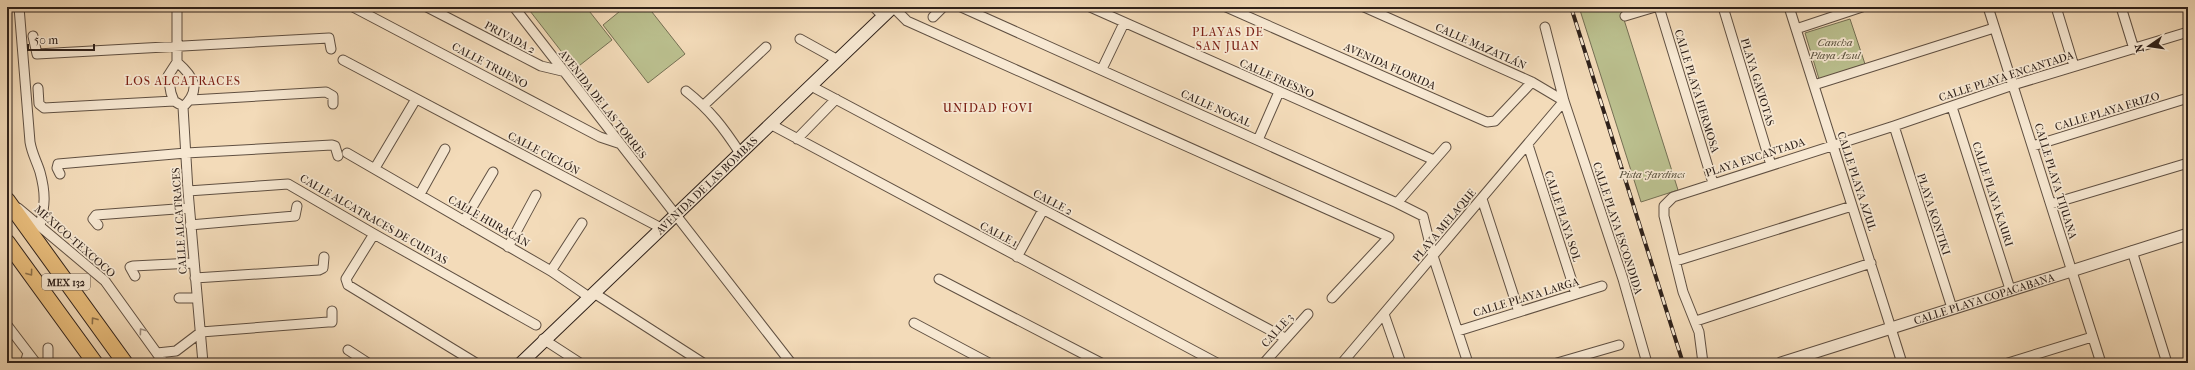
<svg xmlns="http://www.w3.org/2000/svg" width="2195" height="370" viewBox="0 0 2195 370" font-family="'IM FELL French Canon',serif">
<rect width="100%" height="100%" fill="#f3dbb9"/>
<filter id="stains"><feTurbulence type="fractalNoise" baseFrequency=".005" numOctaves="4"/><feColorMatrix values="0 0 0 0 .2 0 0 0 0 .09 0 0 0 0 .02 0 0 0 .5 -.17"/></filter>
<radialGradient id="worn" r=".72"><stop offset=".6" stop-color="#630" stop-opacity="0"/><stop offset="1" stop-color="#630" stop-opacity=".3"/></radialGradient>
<path fill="#bbc08f" stroke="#757054" d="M535,7h51l26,33 -37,29 -45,-58z
M625,7h23l37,47 -37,29 -45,-58z
M1579,7h41l58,183 -37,12z
M1850,19l15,45 -46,15 -14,-46z"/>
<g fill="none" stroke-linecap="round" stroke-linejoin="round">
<g stroke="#605042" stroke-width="11">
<path id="minor" d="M19,7l11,135c2,12 7,20 10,30 6,22 5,33 0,54
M177,7v55l-9,14 3,17 3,8 5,3
M353,7l247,130 18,6
M427,7l114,59 21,5
M514,7l277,356
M874,7l9,9
M893,7l14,14 482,216 -57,61
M961,7l436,196 26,13 10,40 35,107
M1090,7l344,153
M1226,7l261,115 8,-1 37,-39
M1364,7l168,75 32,19
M1659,7l54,176
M1723,7l48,158
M1789,7l113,356
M1988,7l113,356
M2056,7l18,59
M2121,7l13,42
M1625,16l30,-9
M933,17l10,-10
M1545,27l19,74 59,178 24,84
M1796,29l66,-22
M33,36l4,18 292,-16 2,11
M800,39l38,21
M343,60l318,168
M177,62c17,15 25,27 6,45l5,84 15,172
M1102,69l22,-46
M1814,85l180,-57
M811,86l474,252
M38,88l1,16 5,4 130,-7
M686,91c24,19 37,36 54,62
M191,100l135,-8 7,4v8
M704,105l62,-58
M1952,107l58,182
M770,124l447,239
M1894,126l58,182
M797,139l39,-40
M1258,140l21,-48
M1528,145l48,149
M2033,146l155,-48
M347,153l204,118 38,26
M375,168l41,-69
M60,174l-3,-6 1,-4 128,-11 146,-8 3,1 3,10
M188,191l100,-7 86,50 162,91
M420,194l25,-45
M1482,199l37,113
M1397,203l49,-56
M2051,204l137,-41
M18,208l87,73 59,82
M464,221l29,-49
M98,225l-5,-6 3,-4 93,-7
M190,225l105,-9 2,-10
M374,234l-28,45 2,6 128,78
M508,247l28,-52
M2132,251l35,112
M1017,257l26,-47
M1676,261l176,-55
M551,271l31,-48
M135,276l-5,-9 3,-1 60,-3
M195,278l124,-8 4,-2 1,-11
M939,279l162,84
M594,293l109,70
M179,298h18
M1384,314l17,49
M1696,321l175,-58
M914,323l75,40
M7,325l29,38
M1458,331l144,-45
M201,332l127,-10h4v-11
M543,339l37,24
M48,348v15
M348,350l20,13
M157,353l19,-2 25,-19
M25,363l3,-10
M1264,363l44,-49
M1342,363l222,-262
M1557,363l62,-18
M1703,363l-4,-31 -16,-40 -19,-76v-10l9,-9 221,-71 119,-41 175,-53
M2008,363l84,-26"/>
</g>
<g stroke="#605042" stroke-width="13">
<g id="tertiary">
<path id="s1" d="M1781,363l407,-129"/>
</g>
</g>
<g stroke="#2f211a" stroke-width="14">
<g id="secondary">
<path id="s2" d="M521,363l372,-356"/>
</g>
</g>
<g stroke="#2f211a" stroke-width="17">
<path id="trunk" d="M7,200l118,163
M7,242l88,121"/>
</g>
<use href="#minor" stroke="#f7e8d2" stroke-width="9"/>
<use href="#tertiary" stroke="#f7e8d2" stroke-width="11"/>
<use href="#secondary" stroke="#f7e8d2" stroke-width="12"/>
<use href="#trunk" stroke="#eabe7c" stroke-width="15"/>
<g stroke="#2f211a" stroke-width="4">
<path id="rail" d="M1571,7l112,356"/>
</g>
<use href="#rail" stroke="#f7e8d2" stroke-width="2.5" stroke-dasharray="8" stroke-linecap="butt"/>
</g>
<defs><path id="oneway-chevron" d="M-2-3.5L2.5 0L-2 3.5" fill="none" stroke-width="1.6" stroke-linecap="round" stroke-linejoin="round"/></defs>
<g stroke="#8c704b">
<use href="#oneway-chevron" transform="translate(30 273) rotate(54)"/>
<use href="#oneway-chevron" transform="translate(94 320) rotate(-126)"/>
</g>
<use stroke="#9d8e7f" href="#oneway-chevron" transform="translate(142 331) rotate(-126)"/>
<g text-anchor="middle" stroke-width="3.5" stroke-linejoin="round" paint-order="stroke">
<rect fill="#f7e8d2" stroke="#6b5d51" stroke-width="1" x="42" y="274" width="48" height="16" rx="3"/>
<g font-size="10" font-weight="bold" fill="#2f211a">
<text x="66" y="286">MEX 132</text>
</g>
<g font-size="11" fill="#2f211a" stroke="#f7e8d2">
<text transform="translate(510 37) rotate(28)" y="4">PRIVADA 2</text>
<text transform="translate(1481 46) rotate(24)" y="4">CALLE MAZATLÁN</text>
<text transform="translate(490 65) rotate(28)" y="4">CALLE TRUENO</text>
<text transform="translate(1390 66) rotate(24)" y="4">AVENIDA FLORIDA</text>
<text transform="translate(2006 76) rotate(-18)" y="4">CALLE PLAYA ENCANTADA</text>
<text transform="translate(1277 78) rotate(24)" y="4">CALLE FRESNO</text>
<text transform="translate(1758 82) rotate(73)" y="4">PLAYA GAVIOTAS</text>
<text transform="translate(1697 91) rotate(73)" y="4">CALLE PLAYA HERMOSA</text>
<text transform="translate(603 104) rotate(52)" y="4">AVENIDA DE LAS TORRES</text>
<text transform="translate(1216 108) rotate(24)" y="4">CALLE NOGAL</text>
<text transform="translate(2107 111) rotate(-17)" y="4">CALLE PLAYA ERIZO</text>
<text transform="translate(544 153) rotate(28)" y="4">CALLE CICLÓN</text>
<text transform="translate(1755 157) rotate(-18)" y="4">PLAYA ENCANTADA</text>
<text transform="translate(1857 181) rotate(72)" y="4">CALLE PLAYA AZUL</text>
<text transform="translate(2056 181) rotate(73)" y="4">CALLE PLAYA TIJUANA</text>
<text dy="4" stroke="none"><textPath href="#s2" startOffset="257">AVENIDA DE LAS BOMBAS</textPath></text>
<text transform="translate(1993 194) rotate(72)" y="4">CALLE PLAYA KAURI</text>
<text transform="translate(1053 202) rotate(28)" y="4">CALLE 2</text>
<text transform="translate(1934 214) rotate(72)" y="4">PLAYA KONTIKI</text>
<text transform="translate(1563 216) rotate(72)" y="4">CALLE PLAYA SOL</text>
<text transform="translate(374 219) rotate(30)" y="4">CALLE ALCATRACES DE CUEVAS</text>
<text transform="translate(179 221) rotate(-94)" y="4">CALLE ALCATRACES</text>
<text transform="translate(489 221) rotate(30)" y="4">CALLE HURACÁN</text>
<text transform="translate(1444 225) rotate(-50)" y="4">PLAYA MELAQUE</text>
<text transform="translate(1618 228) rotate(72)" y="4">CALLE PLAYA ESCONDIDA</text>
<text transform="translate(999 234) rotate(28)" y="4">CALLE 1</text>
<text transform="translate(75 241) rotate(41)" y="4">MÉXICO-TEXCOCO</text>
<text transform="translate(1526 297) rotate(-17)" y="4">CALLE PLAYA LARGA</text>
<text dy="4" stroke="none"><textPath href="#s1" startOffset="213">CALLE PLAYA COPACABANA</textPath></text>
<text transform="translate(1277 330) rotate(-48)" y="4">CALLE 3</text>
</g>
<g font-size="11" font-style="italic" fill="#59513d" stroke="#f7e8d2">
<text x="1835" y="46">Cancha<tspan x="1835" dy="13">Playa Azul</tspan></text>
<text x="1652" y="178">Pista Jardines</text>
</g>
<g font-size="12" letter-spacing="1" fill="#7a1f14" stroke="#f7e8d2">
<text x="1228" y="36">PLAYAS DE<tspan x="1228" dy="14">SAN JUAN</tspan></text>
<text x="183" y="85">LOS ALCATRACES</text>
<text x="988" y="112">UNIDAD FOVI</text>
</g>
</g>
<rect width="2195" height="370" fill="none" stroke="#f3dbb9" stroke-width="24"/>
<rect x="8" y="8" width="2179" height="354" fill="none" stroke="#2f211a" stroke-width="2"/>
<rect x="12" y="12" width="2171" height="346" fill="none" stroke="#2f211a"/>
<g transform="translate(2149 46) rotate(257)" stroke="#f7e8d2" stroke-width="3" paint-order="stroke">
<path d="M0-3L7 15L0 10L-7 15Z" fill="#2f211a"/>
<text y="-6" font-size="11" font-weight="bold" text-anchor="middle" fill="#2f211a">N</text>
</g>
<path d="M28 44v6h66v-6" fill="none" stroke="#2f211a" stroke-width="2"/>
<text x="34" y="44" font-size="12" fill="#2f211a" stroke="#f7e8d2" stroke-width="3" paint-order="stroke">50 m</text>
<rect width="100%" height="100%" filter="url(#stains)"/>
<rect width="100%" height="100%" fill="url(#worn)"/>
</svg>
